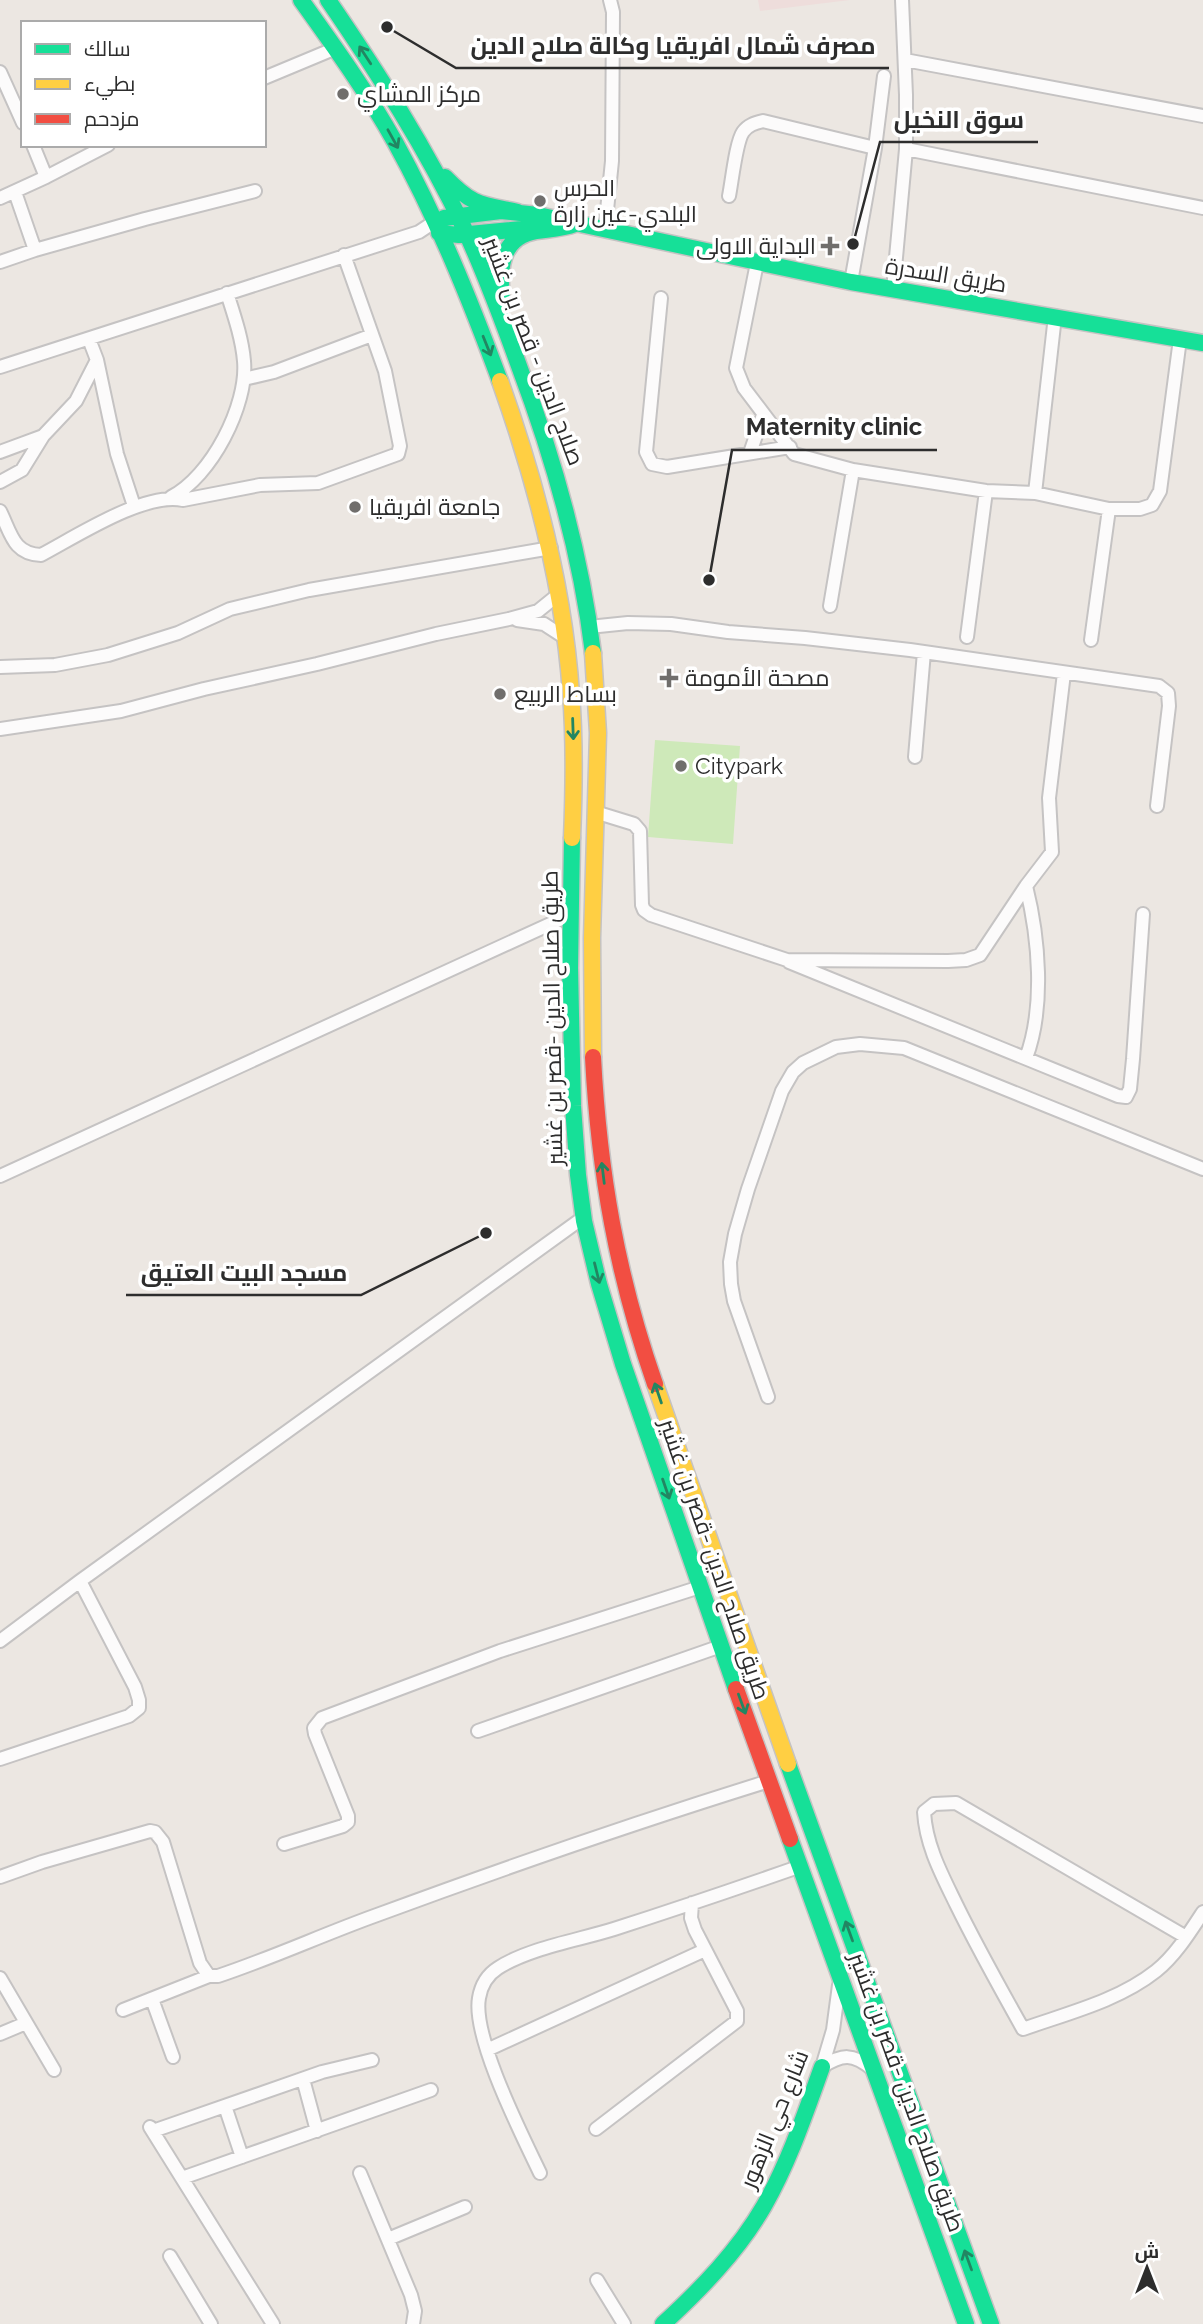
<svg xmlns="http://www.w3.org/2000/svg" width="1203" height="2324" viewBox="0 0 1203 2324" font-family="Raleway,Cairo,sans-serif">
<rect width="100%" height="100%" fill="#ece7e2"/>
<path fill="#eedddb" d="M758,0h92l-90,11z"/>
<path fill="#cee9b9" d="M655,740l85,6 -7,98 -85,-7z"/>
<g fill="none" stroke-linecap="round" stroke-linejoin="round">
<g stroke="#c5c3c3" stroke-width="16">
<path id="street" d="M905,60l298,56
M0,72l23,51
M264,78l72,-30
M33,145l13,32
M906,149l297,59
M729,196c3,-15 7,-54 14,-64 5,-7 12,-9 20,-11l112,27
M0,198l46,-21 62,-32
M605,230l7,-69 1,-149 -3,-12
M35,250l110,-31 110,-28
M0,262l35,-12 -20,-58
M757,263l-21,105 8,20 50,66 59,16 133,21 49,2 74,16h31l12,-4 8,-14 20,-152
M851,282l24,-134 9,-72
M893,290l13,-141v-54l-4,-95
M661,298l-15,154 6,12 15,3 123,-20
M89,339l8,21 20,94 17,52
M0,367l419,-135 15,-10
M244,379l30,-7 98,-37
M0,452l43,-16 33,-35 21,-41
M750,453l13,-38
M0,482l22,-12 21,-34
M1035,493l20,-177
M171,497c40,-20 77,-92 73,-136 -2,-23 -10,-46 -17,-68
M0,511c11,22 13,43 41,44 36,-19 103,-63 142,-55l77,-15 58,-2 80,-29 2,-8 -15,-75 -41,-116
M830,606l23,-136
M517,620l27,4 20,13
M589,627l39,-4 43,1 57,8 77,6 105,12 249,36 9,7 1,13 -12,100
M967,637l19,-146
M1091,640l18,-131
M0,667l55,-2 53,-10 70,-22 52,-24 79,-19 242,-42
M0,729l121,-18 83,-22 113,-25 119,-30 73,-15 29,-8 21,-17
M915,757l9,-105
M595,812l39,12 6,7 2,74 2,5 7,5 136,45 161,1 18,-1 14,-5 46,-69 26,-34 -3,-54 15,-125
M1026,886c13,52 19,121 0,172
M789,962l329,134 8,1 4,-8 3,-30 10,-145
M0,1176l570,-261
M768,1397l-34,-96 -3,-17 -1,-22 5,-28 13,-45 34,-98 11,-19 10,-9 33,-16 24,-3 44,4 299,121
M0,1641l80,-60 504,-364
M478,1731l243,-85
M0,1759l129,-43 10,-8v-8l-4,-13 -55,-106
M284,1844l59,-18 5,-4v-6l-33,-82 -1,-6 8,-10 178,-67 200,-64
M0,1877l42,-15 108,-31 5,1 8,10 37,121 9,13h9c54,-18 106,-42 159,-61 130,-48 260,-93 392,-134
M1186,1937l-230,-134 -22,1 -10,8c2,34 18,63 32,92 21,43 44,84 67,125 45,-16 95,-28 133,-58 19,-15 34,-39 47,-59
M0,1978l54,92
M152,1999l21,58
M123,2010l86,-34
M0,2034l26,-11
M487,2050l218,-100
M822,2067l11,-37 6,-45
M822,2067c20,-13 31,-14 50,2
M303,2079l14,52
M225,2106l17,51
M150,2127l123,197
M596,2129l141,-108v-10l-42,-81 -4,-12 1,-15
M153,2131l169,-59 50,-12
M360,2173l51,122 4,16 -2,13
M540,2173c-18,-38 -68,-136 -61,-175 2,-12 8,-23 19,-30 31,-20 81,-28 116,-39 62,-20 124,-41 187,-63
M182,2178l249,-88
M388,2239l77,-32
M170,2256l41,68
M597,2280l27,44"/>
</g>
<g stroke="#c5c3c3" stroke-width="19">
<path id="fast" d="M301,0c33,46 66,92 94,142 42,76 75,158 105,239
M328,0c50,73 98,148 136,228 21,45 38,91 55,138 35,93 62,188 74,287
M445,177c28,29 35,27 73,35
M444,218l57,-7 37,4 313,67 352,61
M439,233l20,2 73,-7
M502,302c-3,-30 -3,-65 34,-71 14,-2 26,-2 39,-7
M572,838l-2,130 3,138 5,69 6,46 15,63 24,80 113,325
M788,1764l203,560
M790,1839l176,485
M663,2324c38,-35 75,-73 101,-118 25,-44 41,-92 58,-139"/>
</g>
<g stroke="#c5c3c3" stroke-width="19">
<path id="slow" d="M500,381c36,101 64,206 71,313 4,48 3,96 1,144
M593,653l5,80 -6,205 1,119
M655,1384l133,380"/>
</g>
<g stroke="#c5c3c3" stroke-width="19">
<path id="jam" d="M593,1057c6,116 24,218 62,327
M736,1689l54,150"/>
</g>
<use href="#street" stroke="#fcfbfb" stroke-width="12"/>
<use href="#fast" stroke="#16e098" stroke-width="16"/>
<use href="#slow" stroke="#ffcf43" stroke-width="16"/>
<use href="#jam" stroke="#f24e42" stroke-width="16"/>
</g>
<defs><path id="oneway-shaft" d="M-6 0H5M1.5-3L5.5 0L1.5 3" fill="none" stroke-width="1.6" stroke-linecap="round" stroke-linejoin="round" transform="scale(1.75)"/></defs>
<g stroke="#228662">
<use href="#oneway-shaft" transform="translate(365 55) rotate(-123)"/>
<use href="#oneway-shaft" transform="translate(393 139) rotate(61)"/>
<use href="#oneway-shaft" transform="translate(487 346) rotate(68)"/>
<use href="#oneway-shaft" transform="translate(573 729) rotate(88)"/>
<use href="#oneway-shaft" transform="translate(603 1173) rotate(-97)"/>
<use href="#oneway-shaft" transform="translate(597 1273) rotate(76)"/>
<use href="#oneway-shaft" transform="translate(658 1393) rotate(-109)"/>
<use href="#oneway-shaft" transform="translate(666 1489) rotate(71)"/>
<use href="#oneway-shaft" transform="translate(742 1704) rotate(70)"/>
<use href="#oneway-shaft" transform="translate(849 1931) rotate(-110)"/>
<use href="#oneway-shaft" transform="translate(968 2260) rotate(-110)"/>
</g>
<g fill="#706e6c" stroke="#fff" stroke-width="2.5">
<circle cx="343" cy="94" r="7"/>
<circle cx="540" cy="201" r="7"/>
<path d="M826.5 235.5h7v7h7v7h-7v7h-7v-7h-7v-7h7z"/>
<circle cx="355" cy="507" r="7"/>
<path d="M665.5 667.5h7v7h7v7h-7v7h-7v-7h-7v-7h7z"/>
<circle cx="500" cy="694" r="7"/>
<circle cx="681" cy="766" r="7"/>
</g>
<g text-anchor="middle" stroke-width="7" stroke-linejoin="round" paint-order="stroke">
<g font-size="23" fill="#2d2d2d" stroke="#fff" text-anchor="start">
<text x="357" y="102">مركز المشاي</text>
<text x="554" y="196">الحرس<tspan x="554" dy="26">البلدي-عين زارة</tspan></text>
<text x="816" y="254" text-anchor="end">البداية الاولى</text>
<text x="369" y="515">جامعة افريقيا</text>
<text x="685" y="686">مصحة الأمومة</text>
<text x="514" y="702">بساط الربيع</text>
<text x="695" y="774">Citypark</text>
</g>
<g font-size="23" fill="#2d2d2d" stroke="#fff">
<text transform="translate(946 275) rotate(9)" y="8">طريق السدرة</text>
<text transform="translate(534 351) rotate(69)" y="8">صلاح الدين - قصر بن غشير</text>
<text transform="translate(552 1018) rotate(-91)" y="8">طريق صلاح الدين -قصر بن غشير</text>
<text transform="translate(715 1559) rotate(71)" y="8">طريق صلاح الدين -قصر بن غشير</text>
<text transform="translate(907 2092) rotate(70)" y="8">طريق صلاح الدين -قصر بن غشير</text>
<text transform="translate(774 2119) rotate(-68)" y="8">شارع حي الزهور</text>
</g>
</g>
<path fill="none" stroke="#2d2d2d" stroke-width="2.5" d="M387 27L456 68H889M853 244L880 142H1038M709 580L732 450H937M486 1233L361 1295H126"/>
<g fill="#2d2d2d" stroke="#fff" stroke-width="2.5">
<circle cx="387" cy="27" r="7"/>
<circle cx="853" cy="244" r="7"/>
<circle cx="709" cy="580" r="7"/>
<circle cx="486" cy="1233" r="7"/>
</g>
<g font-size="24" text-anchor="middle" font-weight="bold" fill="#2d2d2d" stroke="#fff" stroke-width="7" stroke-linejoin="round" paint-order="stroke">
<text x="673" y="54">مصرف شمال افريقيا وكالة صلاح الدين</text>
<text x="959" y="128">سوق النخيل</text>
<text x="834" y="435">Maternity clinic</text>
<text x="244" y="1281">مسجد البيت العتيق</text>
</g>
<rect x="21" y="21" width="245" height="126" fill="#ffffff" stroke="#ababab" stroke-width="2"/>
<rect x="35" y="44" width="35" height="10" fill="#16e098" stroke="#ababab" stroke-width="2"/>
<text x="84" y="56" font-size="21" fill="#2d2d2d">سالك</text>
<rect x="35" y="79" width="35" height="10" fill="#ffcf43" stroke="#ababab" stroke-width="2"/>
<text x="84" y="91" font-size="21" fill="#2d2d2d">بطيء</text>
<rect x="35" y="114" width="35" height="10" fill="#f24e42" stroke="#ababab" stroke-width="2"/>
<text x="84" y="126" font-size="21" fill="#2d2d2d">مزدحم</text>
<g transform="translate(1147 2268)" stroke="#ffffff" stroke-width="5" paint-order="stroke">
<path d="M0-5L12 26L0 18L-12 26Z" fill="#2d2d2d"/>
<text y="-10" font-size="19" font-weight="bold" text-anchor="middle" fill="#2d2d2d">ش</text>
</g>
</svg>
